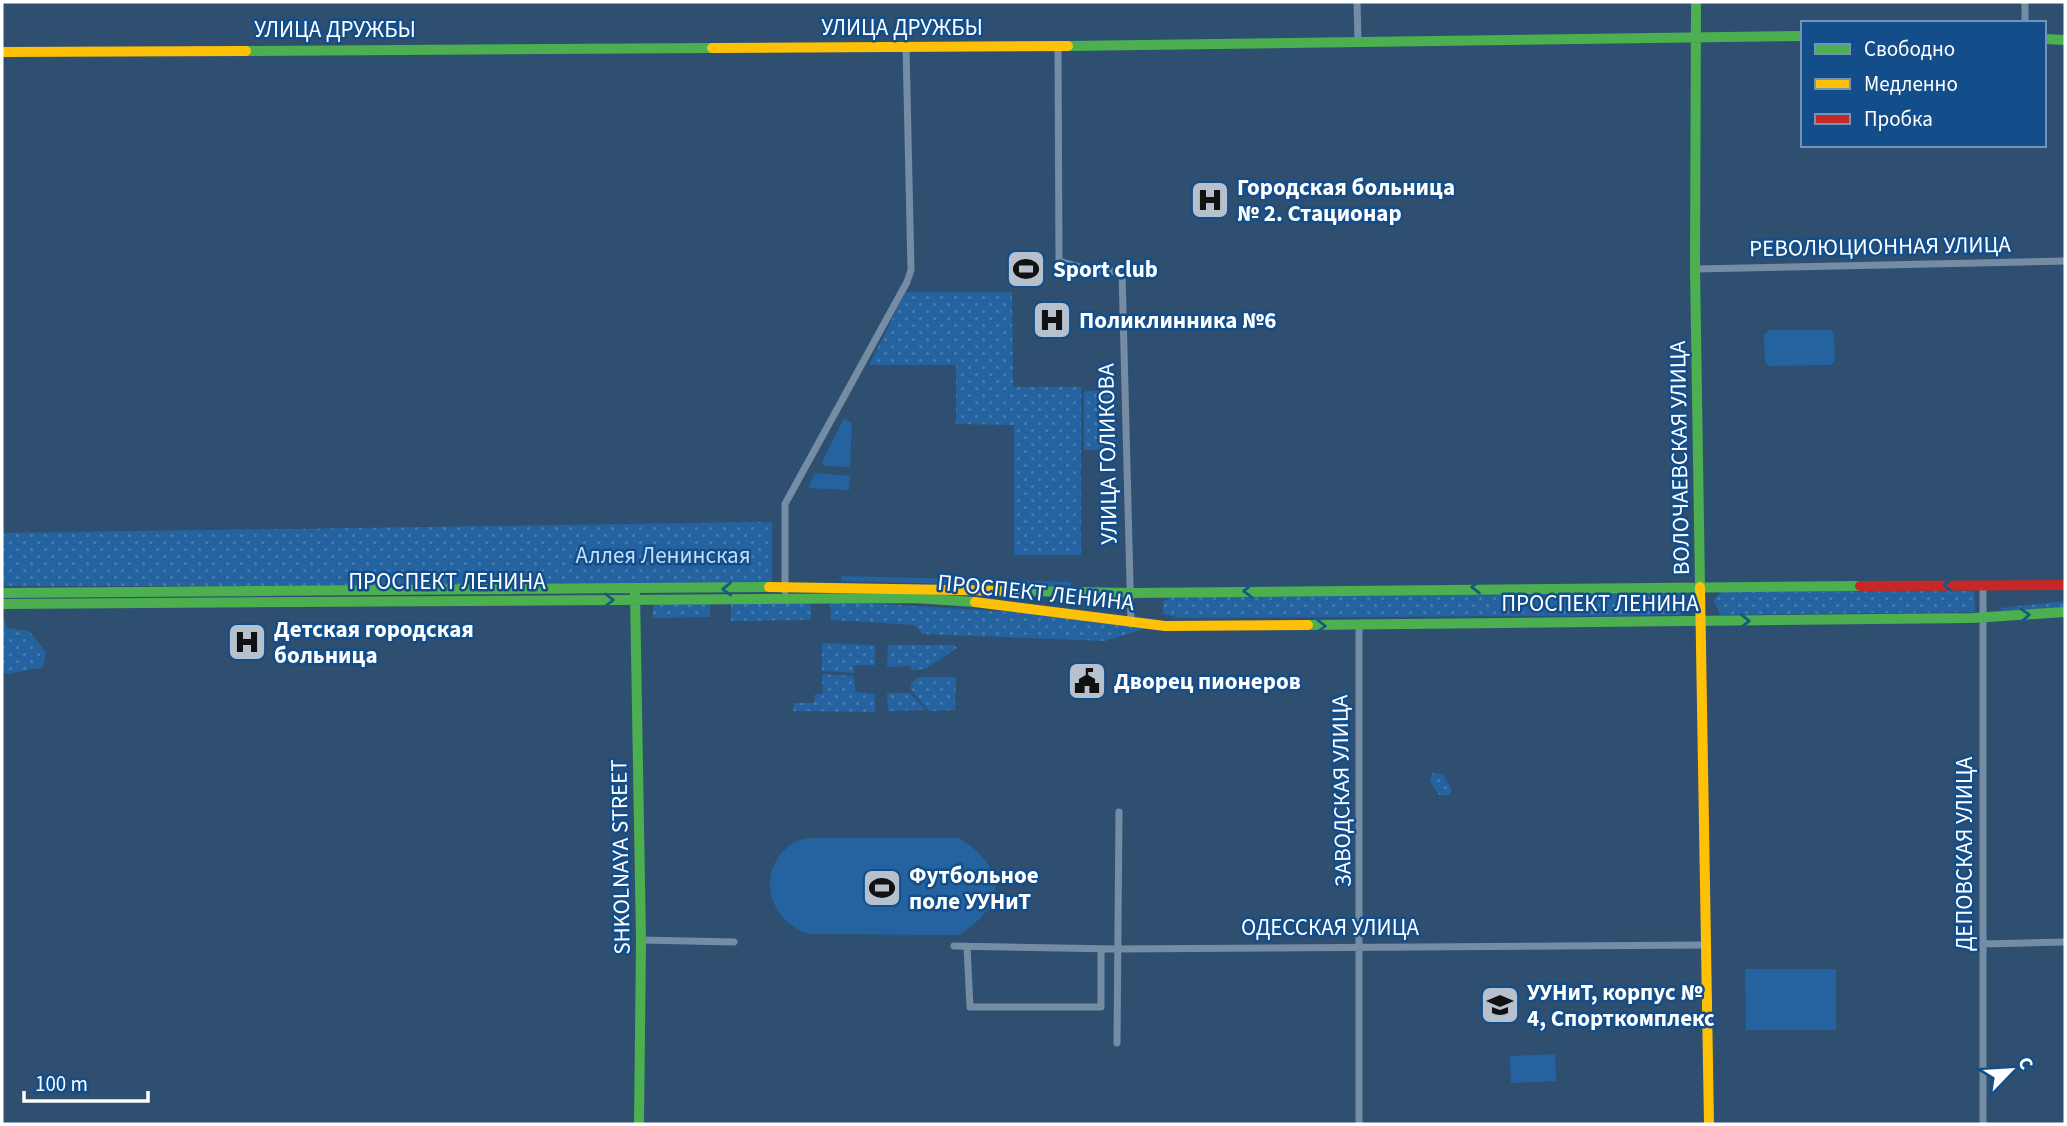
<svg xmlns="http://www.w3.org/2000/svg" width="2067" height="1126" viewBox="0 0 2067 1126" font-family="'Source Sans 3',sans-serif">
<defs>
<pattern id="park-dots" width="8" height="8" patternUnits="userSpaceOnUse" patternTransform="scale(1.75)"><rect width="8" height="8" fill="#2463a0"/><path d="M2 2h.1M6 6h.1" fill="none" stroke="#457aae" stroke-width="1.8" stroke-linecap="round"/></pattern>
</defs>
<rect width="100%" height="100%" fill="#2e4f70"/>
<path fill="#2463a0" d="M1770,330h60l4,4 1,27 -4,4 -62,1 -4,-4 -1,-27z
M844,418l8,5 -2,44 -25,-1 -3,-4z
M815,473l35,3 -1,14 -41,-2z
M841,576l230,6v5l-230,-6z
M827,838h132c49,30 47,68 0,97l-150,-1c-40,-12 -54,-62 -19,-89 10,-8 25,-7 37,-7z
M1745,969h91v61h-90z
M1555,1054l1,27 -45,2 -1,-27z"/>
<path fill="url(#park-dots)" d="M906,292h106l1,95h68v168h-67v-130l-58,-1v-59h-87z
M1084,391h32v59h-32z
M772,522v64h-770v-53z
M1682,590l-1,25 -502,3 -16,-4v-13l12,-5z
M1974,591l1,21 -254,3 -8,-14 8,-9z
M710,600v17l-57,1v-17z
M811,601v19l-80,1v-19z
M830,601l232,14 85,13 -42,13 -182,-7 -9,-9 -83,-5z
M2065,601v6l-63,4 -2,-3z
M2,614l5,14 22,3 17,21 -3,15 -36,7 -5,-2z
M822,643l53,2v20h-21v8l-32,-2z
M888,645h65l4,3 -32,21 -14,1v-4l-24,1z
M822,674l32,2 1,16 20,2v18l-82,-1 1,-8h20l1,-9h8z
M919,677h37l-1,33 -26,1 -18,-21v-7z
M887,693h23l16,17 -38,1z
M1432,773l11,1 9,16 -2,5h-11l-9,-14z"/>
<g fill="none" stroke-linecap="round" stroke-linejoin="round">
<path stroke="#758da4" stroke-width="7" d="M1357,2l1,38
M2025,23v-21
M1058,46l1,215 32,9 31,2 9,350
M1695,269l370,-8
M785,591v-87l122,-222 4,-12 -5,-224
M1359,625v499
M641,940l93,2
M1983,944l82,-2
M954,946l162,3 590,-4
M967,946l3,61h131v-58
M1117,1043l2,-231
M1983,1124v-539"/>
<path stroke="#4caf50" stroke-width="10" d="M1696,2l-1,267 5,318
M2044,39l21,1
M1068,46l735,-10
M246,51l466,-3
M1023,591l108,2 729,-7
M2,593l767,-6
M635,593l6,347 -2,184
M2,604l912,-6 61,4
M1308,625l664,-7 93,-6"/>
<path stroke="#ffc107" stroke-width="10" d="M712,48l356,-2
M2,52l244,-1
M769,587l254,4
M1700,587l9,537
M975,602l190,24 143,-1"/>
<path stroke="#c62828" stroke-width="10" d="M1860,586l205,-1"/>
</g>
<defs><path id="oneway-chevron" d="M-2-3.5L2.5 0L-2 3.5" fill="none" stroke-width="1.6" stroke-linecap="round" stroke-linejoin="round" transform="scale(1.75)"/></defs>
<g stroke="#195885">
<use href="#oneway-chevron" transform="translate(1948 585) rotate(179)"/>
<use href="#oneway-chevron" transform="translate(1476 587) rotate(180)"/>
<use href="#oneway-chevron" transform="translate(727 589) rotate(179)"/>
<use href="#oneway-chevron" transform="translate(1248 591) rotate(179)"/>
<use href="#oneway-chevron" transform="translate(609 600)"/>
<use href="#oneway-chevron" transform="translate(2025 615) rotate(-4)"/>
<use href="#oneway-chevron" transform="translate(1745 621) rotate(-1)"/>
<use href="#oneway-chevron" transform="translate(1321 626)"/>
</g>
<defs>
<g id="hospital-square" transform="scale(2.0125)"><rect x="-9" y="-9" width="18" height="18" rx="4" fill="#b6c1cd" stroke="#134e8b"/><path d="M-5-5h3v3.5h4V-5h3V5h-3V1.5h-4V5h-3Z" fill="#111"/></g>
<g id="stadium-square" transform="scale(2.0125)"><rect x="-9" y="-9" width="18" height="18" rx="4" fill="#b6c1cd" stroke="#134e8b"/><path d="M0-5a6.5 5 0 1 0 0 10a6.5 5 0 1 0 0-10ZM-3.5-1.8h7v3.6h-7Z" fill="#111"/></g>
<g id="civic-square" transform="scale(2.0125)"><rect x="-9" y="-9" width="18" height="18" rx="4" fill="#b6c1cd" stroke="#134e8b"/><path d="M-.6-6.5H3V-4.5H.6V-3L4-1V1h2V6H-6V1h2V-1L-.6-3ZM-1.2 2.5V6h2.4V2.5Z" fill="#111"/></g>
<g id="university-square" transform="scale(2.0125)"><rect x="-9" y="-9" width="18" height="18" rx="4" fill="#b6c1cd" stroke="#134e8b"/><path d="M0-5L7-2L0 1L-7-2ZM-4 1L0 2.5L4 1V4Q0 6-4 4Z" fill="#111"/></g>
</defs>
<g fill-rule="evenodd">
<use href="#hospital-square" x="1210" y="200"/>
<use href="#stadium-square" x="1026" y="269"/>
<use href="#hospital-square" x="1052" y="320"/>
<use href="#hospital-square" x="247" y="642"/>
<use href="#civic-square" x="1087" y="681"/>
<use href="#stadium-square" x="882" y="888"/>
<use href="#university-square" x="1500" y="1005"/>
</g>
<g text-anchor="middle" stroke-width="5" stroke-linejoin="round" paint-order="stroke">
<g font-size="23" fill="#fff" stroke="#134e8b">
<text x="902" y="35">УЛИЦА ДРУЖБЫ</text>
<text x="335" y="37">УЛИЦА ДРУЖБЫ</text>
<text transform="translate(1880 246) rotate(-1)" y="8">РЕВОЛЮЦИОННАЯ УЛИЦА</text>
<text transform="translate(1107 454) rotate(-91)" y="8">УЛИЦА ГОЛИКОВА</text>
<text transform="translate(1679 458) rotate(-91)" y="8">ВОЛОЧАЕВСКАЯ УЛИЦА</text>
<text x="447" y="589">ПРОСПЕКТ ЛЕНИНА</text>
<text transform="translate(1036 592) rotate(6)" y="8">ПРОСПЕКТ ЛЕНИНА</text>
<text x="1600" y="611">ПРОСПЕКТ ЛЕНИНА</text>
<text transform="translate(1341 791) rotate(-91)" y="8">ЗАВОДСКАЯ УЛИЦА</text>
<text transform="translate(1964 854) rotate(-90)" y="8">ДЕПОВСКАЯ УЛИЦА</text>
<text transform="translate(620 857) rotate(-91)" y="8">SHKOLNAYA STREET</text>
<text x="1330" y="935">ОДЕССКАЯ УЛИЦА</text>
</g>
<g font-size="23" font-weight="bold" fill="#fff" stroke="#134e8b" text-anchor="start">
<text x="1237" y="195">Городская больница<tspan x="1237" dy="26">№ 2. Стационар</tspan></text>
<text x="1053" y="277">Sport club</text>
<text x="1079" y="328">Поликлинника №6</text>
<text x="274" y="637">Детская городская<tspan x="274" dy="26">больница</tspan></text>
<text x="1114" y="689">Дворец пионеров</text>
<text x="909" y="883">Футбольное<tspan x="909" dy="26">поле УУНиТ</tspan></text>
<text x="1527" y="1000">УУНиТ, корпус №<tspan x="1527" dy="26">4, Спорткомплекс</tspan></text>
</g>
<g font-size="23" fill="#c1dffc" stroke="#134e8b">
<text x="663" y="563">Аллея Ленинская</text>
</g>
</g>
<rect width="2067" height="1126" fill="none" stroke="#ffffff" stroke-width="7"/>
<rect x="1801" y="21" width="245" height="126" fill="#134e8b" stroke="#7195b9" stroke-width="2"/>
<rect x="1815" y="44" width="35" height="10" fill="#4caf50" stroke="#7195b9" stroke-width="2"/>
<text x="1864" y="56" font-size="21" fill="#ffffff">Свободно</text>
<rect x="1815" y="79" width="35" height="10" fill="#ffc107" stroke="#7195b9" stroke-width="2"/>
<text x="1864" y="91" font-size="21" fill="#ffffff">Медленно</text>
<rect x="1815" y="114" width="35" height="10" fill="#c62828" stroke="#7195b9" stroke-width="2"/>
<text x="1864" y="126" font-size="21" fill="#ffffff">Пробка</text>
<g transform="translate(2011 1070) rotate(65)" stroke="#134e8b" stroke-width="5" paint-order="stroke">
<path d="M0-5L12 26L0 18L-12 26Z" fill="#ffffff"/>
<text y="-10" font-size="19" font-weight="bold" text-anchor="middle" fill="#ffffff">С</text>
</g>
<path d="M24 1091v10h124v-10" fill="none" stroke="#ffffff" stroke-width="3.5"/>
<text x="35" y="1091" font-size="21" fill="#ffffff" stroke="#134e8b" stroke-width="5" paint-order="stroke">100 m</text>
</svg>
